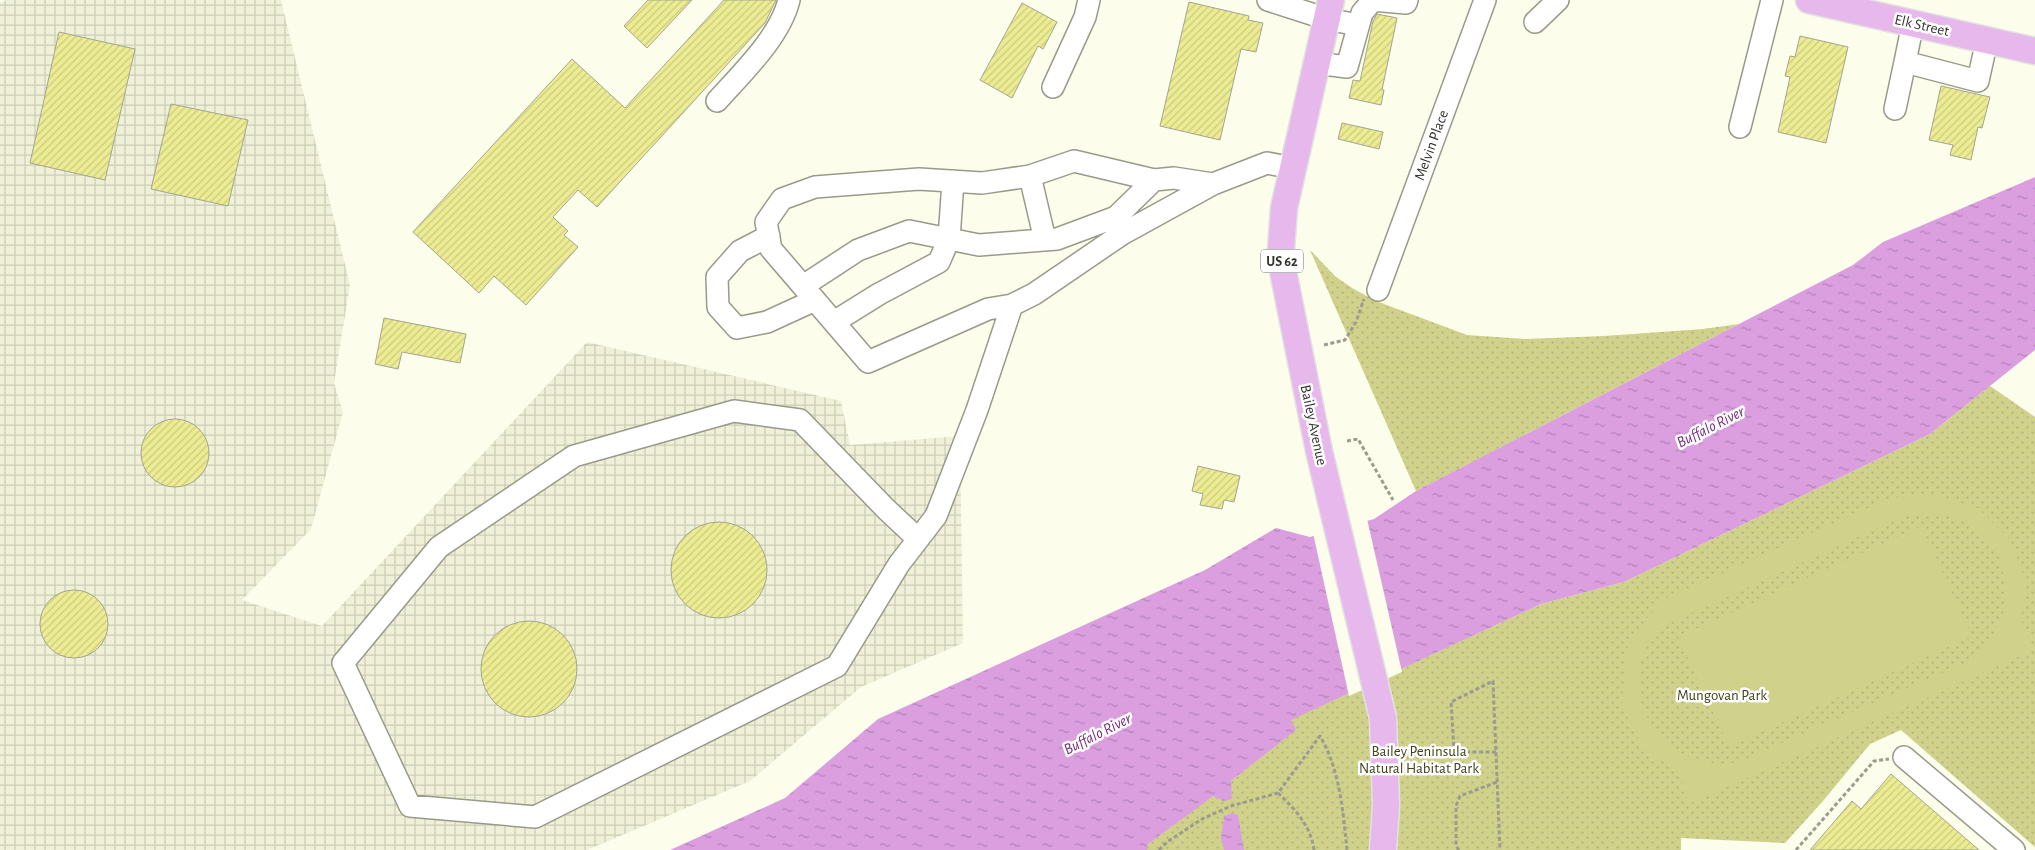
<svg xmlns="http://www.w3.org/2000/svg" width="2035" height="850" viewBox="0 0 2035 850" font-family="'Alegreya Sans',sans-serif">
<defs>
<pattern id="industrial-grid" width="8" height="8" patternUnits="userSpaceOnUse" patternTransform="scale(1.25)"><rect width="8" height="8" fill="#eff0d7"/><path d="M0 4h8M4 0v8" fill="none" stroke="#cdceb9"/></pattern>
<pattern id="park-dots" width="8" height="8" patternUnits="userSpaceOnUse" patternTransform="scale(1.25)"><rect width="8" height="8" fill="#d0d18b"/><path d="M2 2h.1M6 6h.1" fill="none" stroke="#b3b478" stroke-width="1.8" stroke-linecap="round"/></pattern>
<pattern id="water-ripples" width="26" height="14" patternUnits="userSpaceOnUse" patternTransform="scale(1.25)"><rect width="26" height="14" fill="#db9fe0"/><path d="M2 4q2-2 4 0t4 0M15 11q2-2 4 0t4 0" fill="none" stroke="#b282b6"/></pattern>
<pattern id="building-hatch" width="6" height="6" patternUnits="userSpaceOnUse" patternTransform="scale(1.25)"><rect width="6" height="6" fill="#ecec93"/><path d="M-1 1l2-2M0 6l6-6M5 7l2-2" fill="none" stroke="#cbcb7f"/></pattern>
</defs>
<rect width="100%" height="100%" fill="#fcfdeb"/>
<path fill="url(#industrial-grid)" d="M6,0h275l69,285 -16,98 9,29 -32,117 -69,71 80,26 265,-284 254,59 9,44 110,-9 3,207 -102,44 -111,94 -163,69h-587v-847z"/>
<path fill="url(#park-dots)" d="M1310,250l26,27 16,11 24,13 91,34 58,4 79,-3 99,-7 36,-5 -323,167z
M1990,386l45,31v430l-134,-117 -31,14 -47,57 -38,42 -104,-5v12h-534v-5l66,-50 10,6 8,-20 64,-51 -5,-10 251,-116 83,-22 306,-148z"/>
<path fill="#d0d18b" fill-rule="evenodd" d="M1933,494l45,14 32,31 17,45 -6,35 13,31 -345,154 -11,-34 -34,-19 -22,-46 4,-55 20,-31 18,-20 226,-101zM1920,513l24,2 18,6 16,8 20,21 8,37 -3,26 -13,29 -19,18 -235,103c-8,0 -18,1 -26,0 -48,-7 -81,-55 -69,-102 2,-11 12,-23 18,-33l241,-110z
M1921,526l51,110 -243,111 -51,-110z"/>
<path fill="url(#water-ripples)" d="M2035,177v173l-105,84 -306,148 -83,22 -250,116 5,10 -65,51 1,18 -9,2 -10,-5 -66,49v5h-477l115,-52 93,-79 327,-149 71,-42 34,9 64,-18 42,-28 437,-226 30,-23z
M1232,813l6,2 6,35h-20l-3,-12 3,-22z"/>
<path fill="#fcfdeb" d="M1367,519l35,153 -53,24 -36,-163z"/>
<path fill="url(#building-hatch)" stroke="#a4a594" d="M648,0h44l-45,48 -23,-22z
M724,0h52l-11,23 -168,184 -19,-17 -25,27 15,14 -4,4 14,12 -52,58 -32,-29 -15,17 -66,-61 159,-173 53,49z
M1189,2l60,14 -1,4 15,3 -7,29 -15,-3 -21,91 -60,-14z
M1022,3l35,19 -14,27 -5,-3 -26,52 -32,-18z
M1377,14l20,4 -15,72h2l-3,15 -32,-7 4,-18 7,1 13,-60z
M59,32l76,17 -30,131 -75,-17z
M1800,36l48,11 -22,96 -48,-11 12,-55 -5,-1 5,-20 5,1z
M1941,86l49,11 -8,31 -4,-1 -7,33 -21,-5 3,-10 -24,-5z
M171,104l77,16 -20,86 -77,-17z
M1342,123l41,9 -4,17 -41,-10z
M384,318l82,16 -6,29 -58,-11 -4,17 -23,-5z
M141 453a34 34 0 1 1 68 0a34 34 0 1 1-68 0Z
M1198,466l42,10 -6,26 -10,-2 -2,9 -22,-4 3,-11 -11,-3z
M671 570a48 48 0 1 1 96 0a48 48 0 1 1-96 0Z
M40 624a34 34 0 1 1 68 0a34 34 0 1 1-68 0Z
M481 669a48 48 0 1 1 96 0a48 48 0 1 1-96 0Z
M1891,774l88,76h-169l42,-49 9,8z"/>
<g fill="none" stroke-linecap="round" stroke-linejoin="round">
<g stroke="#999a89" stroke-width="24">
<path id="minor" d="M1268,0l59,19 31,6
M1372,0l34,3 1,-3
M1535,22l23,-22
M1913,23l-8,39 73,19 9,-41
M1316,63l31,4 15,-54 11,-13
M1053,87l32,-70 4,-17
M717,101c25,-28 63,-64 72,-101
M1895,109l10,-47
M1740,127l32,-127
M1030,176l15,64
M769,236l-29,15 -23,26 1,30 19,21 30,-6 48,-22
M803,286l55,-36 51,-19 70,14 78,-6 59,-22 38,-37
M1378,290l107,-290
M1012,305l-24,4 -120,53 -97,-113 -5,-27 16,-23 33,-12 104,-8 63,4 48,-7 44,-15 80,19 20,-2 39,6
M834,322l45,-28 60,-32 10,-23 4,-58
M918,539l-32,-30 -86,-89 -66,-9 -160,45 -135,91 -96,116 67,143 125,11 302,-151 62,-102 37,-48 41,-106 35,-105 22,-11 88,-60 91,-50 54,-21 25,5
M1904,757l110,93"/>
</g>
<g stroke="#e2e2e1" stroke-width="29">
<path id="major" d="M1331,0l-47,208 -3,41 3,27 35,175 64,267 3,87 -3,45
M1809,0l226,51"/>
</g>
<path stroke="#9b9c8f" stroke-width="3" stroke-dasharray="4 2.5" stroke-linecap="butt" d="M1324,345l21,-5 11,-18 8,-23
M1347,441l11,-2 35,61
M1496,752h-33l-9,-3 -3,-47 42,-21 7,169
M1278,793c17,16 33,33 36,57
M1159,850l8,-8 35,-23 29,-13 47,-13 42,-57c20,34 23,75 27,114
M1459,850l-3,-4v-40l4,-10 37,-14
M1796,850l78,-89 15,-2"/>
<use href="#minor" stroke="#fff" stroke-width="21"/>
<use href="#major" stroke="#e7b8ec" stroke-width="26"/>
</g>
<g text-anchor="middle" stroke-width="5" stroke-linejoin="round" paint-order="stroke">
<rect fill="#fff" stroke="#70706b" stroke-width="1" x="1261" y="249.5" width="42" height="23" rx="4"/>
<g font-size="14" font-weight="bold" fill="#32332c">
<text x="1282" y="266">US 62</text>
</g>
<g font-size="15" fill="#32332c" stroke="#fff">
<text transform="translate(1922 25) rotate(13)" y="5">Elk Street</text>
<text transform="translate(1431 145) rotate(-70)" y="5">Melvin Place</text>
<text transform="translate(1314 425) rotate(78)" y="5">Bailey Avenue</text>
</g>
<g font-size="15" fill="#43421d" stroke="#fff">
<text x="1722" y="700">Mungovan Park</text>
<text x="1419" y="756">Bailey Peninsula<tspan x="1419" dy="17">Natural Habitat Park</tspan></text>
</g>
<g font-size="16" font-style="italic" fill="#732d7b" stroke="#fff">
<text transform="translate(1710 426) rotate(-27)" y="6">Buffalo River</text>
<text transform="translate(1097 733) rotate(-27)" y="6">Buffalo River</text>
</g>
</g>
</svg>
